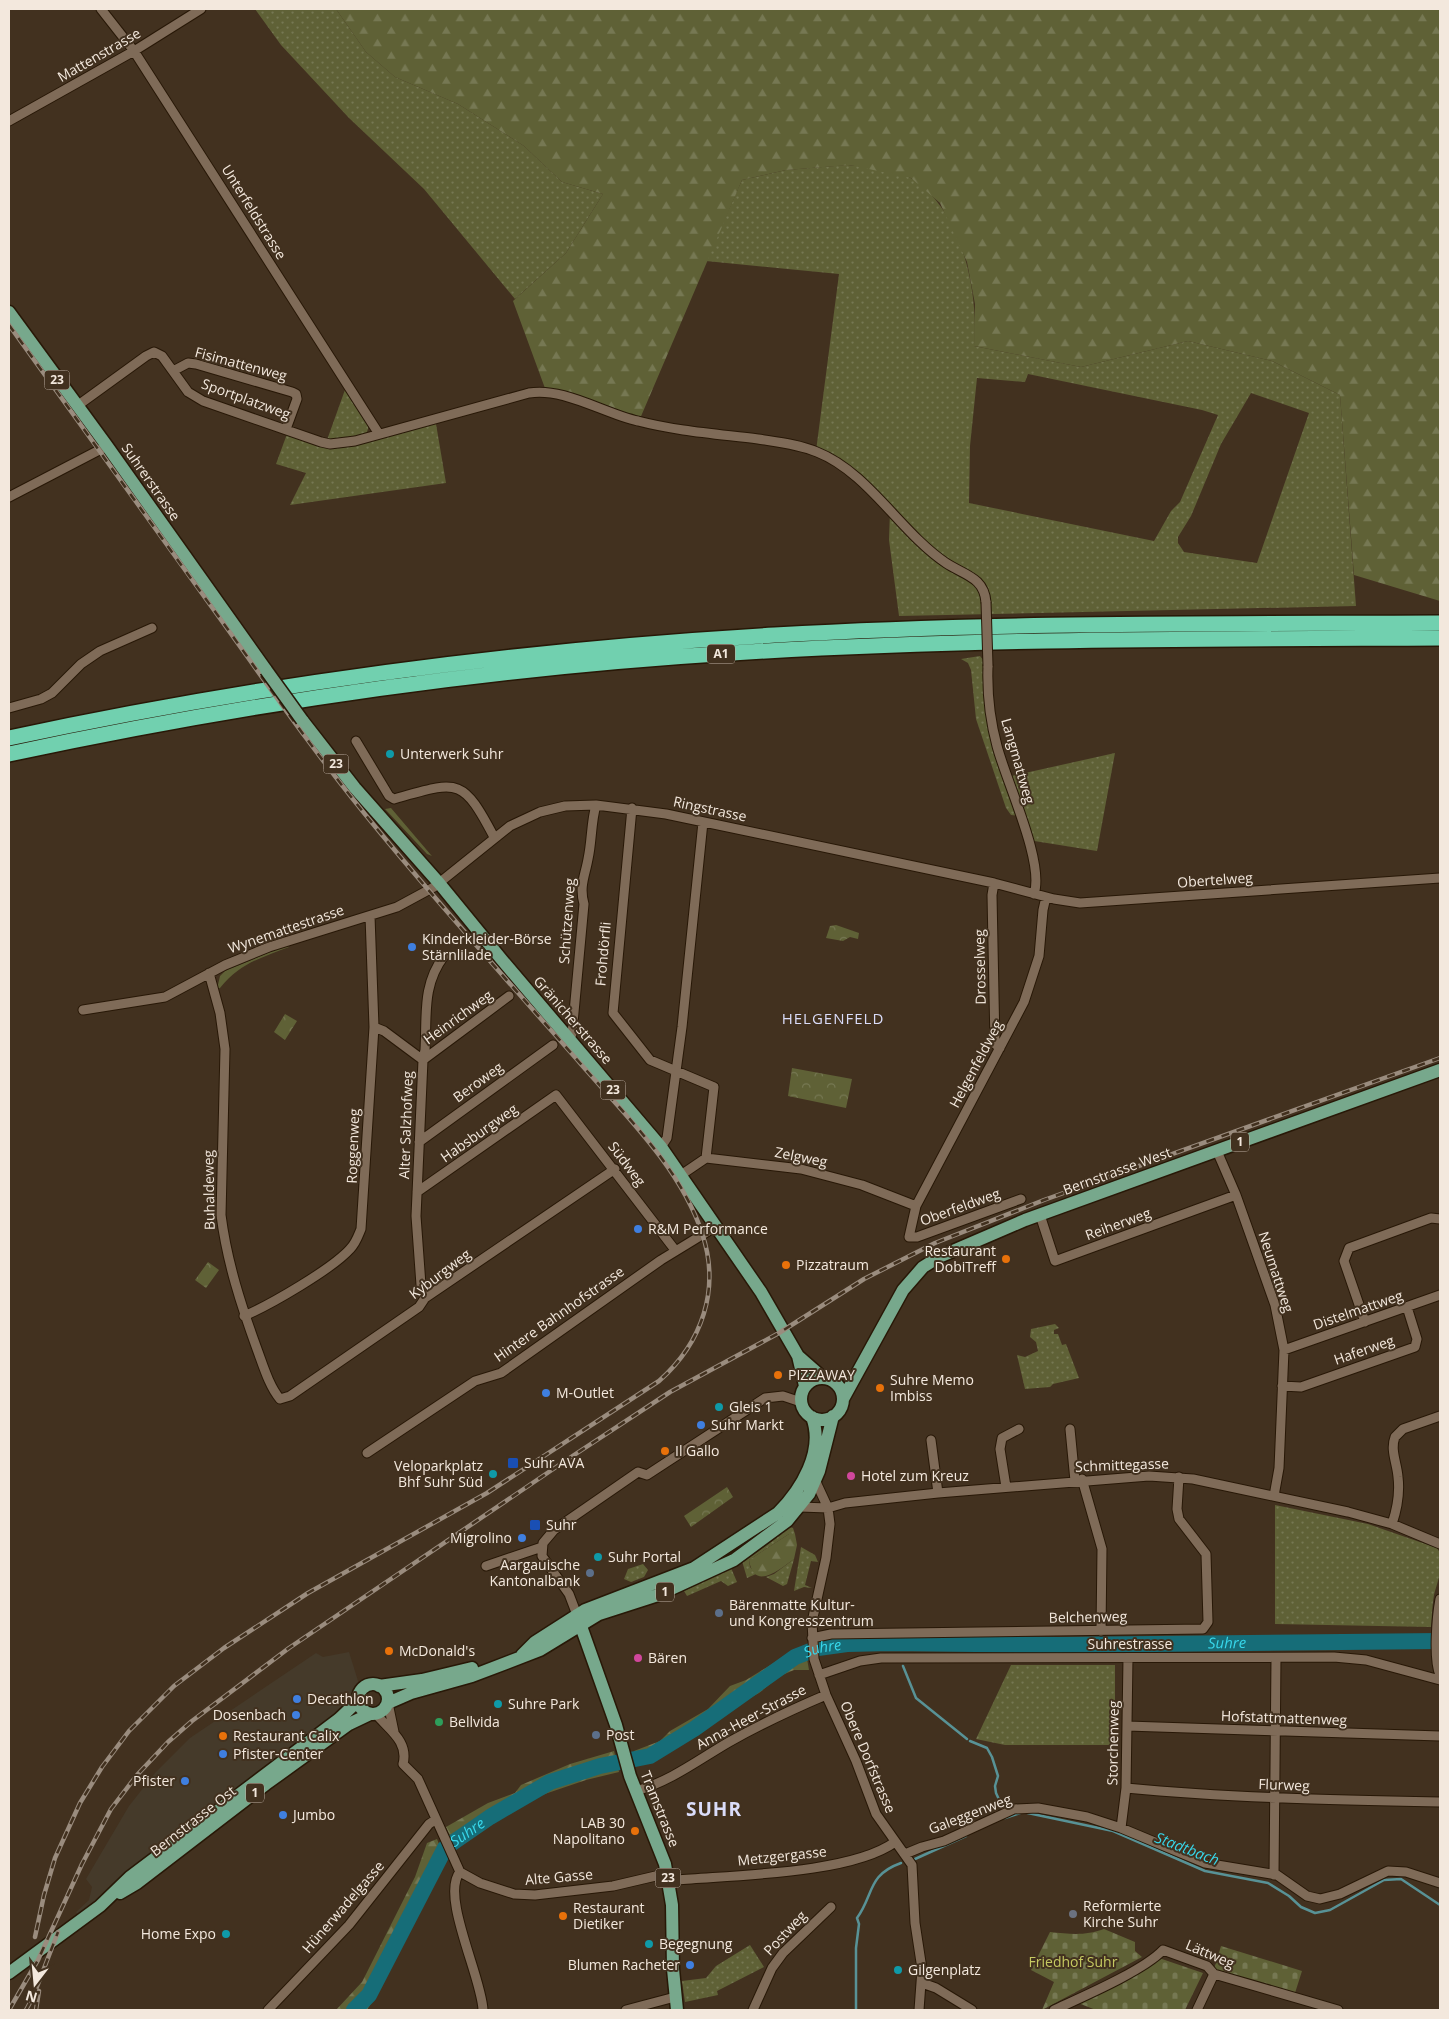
<svg xmlns="http://www.w3.org/2000/svg" width="1449" height="2019" viewBox="0 0 1449 2019" font-family="'Open Sans',sans-serif">
<defs>
<pattern id="grass-dots" width="8" height="8" patternUnits="userSpaceOnUse" patternTransform="scale(1.25)"><rect width="8" height="8" fill="#5f6136"/><path d="M2 2h.1M6 6h.1" fill="none" stroke="#767853" stroke-width="1.8" stroke-linecap="round"/></pattern>
<pattern id="forest-firs" width="22" height="20" patternUnits="userSpaceOnUse" patternTransform="scale(1.25)"><rect width="22" height="20" fill="#5f6136"/><path d="M5 1l3.5 6h-7zM16 11l3.5 6h-7z" fill="#767853"/></pattern>
<pattern id="cemetery-stones" width="16" height="16" patternUnits="userSpaceOnUse" patternTransform="scale(1.25)"><rect width="16" height="16" fill="#5f6136"/><path d="M2 7V4a2 2 0 0 1 4 0v3zM10 15v-3a2 2 0 0 1 4 0v3z" fill="#767853"/></pattern>
<pattern id="park-crowns" width="20" height="18" patternUnits="userSpaceOnUse" patternTransform="scale(1.25)"><rect width="20" height="18" fill="#5f6136"/><path d="M2 6a3 3 0 1 1 6 0M12 15a3 3 0 1 1 6 0" fill="none" stroke="#767853"/></pattern>
</defs>
<rect width="100%" height="100%" fill="#42311f"/>
<path fill="#453a2a" d="M349,1652l9,29v7l-11,19 -218,165 -50,44 -3,-4 13,-12 3,-13 -6,-8 43,-73 26,-33 35,-35 126,-85 7,4z"/>
<path fill="url(#grass-dots)" fill-rule="evenodd" d="M255,9h81l30,43 29,25 63,27 66,42 38,36 41,12 -37,59 -51,46 -91,-110 -75,-71 -68,-73z
M847,165c15,1 56,7 67,15 48,32 65,112 60,166l107,21 107,-26 84,20 68,34 16,211 -457,10 -10,-76 1,-29 -29,-29 -45,-31 23,-177 -133,-13 36,-81 44,-10zM1028,374l174,36 16,5 -38,87 -9,9 -17,30 -185,-38 1,-57 7,-68 48,4zM1251,393l58,20 -52,150 -73,-11 -6,-9v-6l13,-21 30,-72z
M346,387l23,38 -2,7c-12,7 -26,10 -40,8z
M435,418l11,65 -156,22 16,-32 -30,-9 11,-30 39,11z
M980,656l8,10v30l19,81 108,-24 -18,98 -69,-11 -8,-24 -9,-1 -5,-7 -30,-89 -5,-49 -3,-7 -7,-4z
M1055,1324l4,4 -5,2v4h4l4,11 4,-1 13,34 -26,6 -3,3 -25,2 -8,-34 8,2 13,-6 -2,-9 -6,-5 1,-8z
M1275,1505l93,19 69,24c10,13 0,34 -3,47 -2,10 -2,22 -3,32l-156,-3z
M790,1527l3,1 2,6h-6l-40,26 1,7 6,7 -9,4 -5,-17z
M801,1547l14,8 3,7 -7,-1 -6,24 7,3 -8,-1 -10,4z
M794,1559l-7,25 -4,2 -17,-9 8,-3z
M643,1564l5,6 -4,7 -13,5 -7,-3 4,-10z
M731,1568l6,14 -9,4 -7,-5 -34,15 -3,-5z
M1011,1665h104v80h-110l-29,-6z
M750,1945l14,22 -47,24 1,4 -33,7 -3,-21 24,-3 10,-12z"/>
<path fill="url(#forest-firs)" d="M336,9h1104v592l-86,-26 -14,-180 -68,-34 -84,-20 -107,26 -107,-21 1,-42 -8,-42 -27,-59 -29,-25 -61,-13 -64,5 -44,10 -103,241 -93,-30 -33,-90 53,-48 37,-59 -41,-12 -38,-36 -66,-42 -63,-27 -29,-25z
M789,1534h6l2,11 -3,14c-14,10 -40,33 -45,1z
M805,1647l4,23h-15l-14,6 -21,17 -28,15 -21,16 -54,34 -19,4 -3,-11 26,-10 10,-10 38,-22 22,-23 16,-6 47,-29z
M614,1751l5,21 -33,8 -50,17 -81,50 -9,-20 42,-24 27,-10 6,-8 49,-21z
M437,1839l9,23 -36,62 -31,67 -12,19h-31l26,-28 53,-105 12,-34z"/>
<path fill="url(#cemetery-stones)" d="M1104,1929l31,13v9l7,6 -100,53 12,-28 -23,-12 19,-38c20,2 35,4 54,-3z
M1221,1946l81,25 -7,22 -81,-24z
M1159,1958l44,15 -18,37h-89l-18,-7z"/>
<path fill="url(#park-crowns)" d="M836,925l23,8 -1,6 -8,-2 -7,4 -17,-3 4,-12z
M285,1014l12,7 -12,19 -11,-8z
M792,1068l60,11 -6,29 -58,-12z
M208,1262l11,8 -13,18 -11,-8z
M727,1487l6,10 -42,30 -7,-11z"/>
<path fill="#5f6136" d="M391,808l40,47 1,1 -5,-2 -42,-45z
M287,945l2,2c-28,11 -49,16 -69,41l-3,1 3,-13 5,-5z"/>
<g fill="none" stroke-linecap="round" stroke-linejoin="round">
<path stroke="#589296" stroke-width="2.5" d="M903,1666l13,32 51,41
M970,1741l17,7 5,9 6,19 -3,10 1,7 6,13
M1005,1818l18,-6 90,19 92,40 63,12 21,13 12,11 14,6 15,-3 54,-30 17,-1 39,26
M915,1859l51,-23
M856,2010v-62l3,-24 -2,-6c17,-23 10,-43 44,-55"/>
<path stroke="#166d78" stroke-width="16" id="s1" d="M354,2010l15,-15 76,-147 45,-31 60,-35 50,-16 50,-10 44,-27 101,-72 23,-9 29,-4 44,-1 168,2 381,-4"/>
<g stroke="#281807" stroke-width="11">
<path id="minor" d="M101,9l33,42 245,383
M9,121l125,-70 67,-42
M173,371l15,-8 8,1 96,28 4,2 1,5 -11,30
M77,406l69,-50 8,-4 8,4 26,36 15,9 118,41 9,2 25,-3 174,-48c34,-6 74,20 109,28 38,10 80,13 120,18 19,3 40,5 59,13 51,20 84,81 129,111 18,12 38,14 40,39
M9,497l98,-51
M988,666c-1,27 2,54 9,80 9,35 48,117 37,148
M9,708l32,-9 11,-6 29,-29 19,-13 52,-23
M356,741l33,55 5,3c64,-18 68,-23 100,38
M632,808l-19,205 37,47 64,27 -8,71
M994,883l-2,12 3,149 5,4
M209,973l11,40 5,36 -4,166c6,47 20,90 36,134 6,16 12,37 23,50l10,-3 129,-89 6,-9 190,-129
M83,1010l82,-13 60,-32 44,-18 128,-40 37,-20 76,-61 30,-14 25,-6 31,-1 70,9 328,69 60,16 26,4 360,-25
M374,1027l10,4 39,29
M569,1039l3,-5 12,-130c-5,-18 1,-28 4,-45 4,-18 3,-37 8,-54
M423,1060l86,-64
M419,1142l134,-97
M661,1147l6,-9 15,-111 21,-205
M1217,1151l19,44 39,110 9,45 -5,118 -5,28
M681,1175l25,-17 95,11 61,16 54,21
M417,1192l139,-97 119,155
M1021,1199l-104,38h-8l7,-31 108,-204 15,-46 4,-46 3,-13
M1040,1215l15,46 181,-66
M425,1298l-4,-13 -5,-69 7,-156 2,-10c2,-35 -3,-65 19,-94
M244,1316c26,-11 88,-47 106,-67 6,-6 8,-13 11,-20l13,-202 -4,-111
M1365,1322l-21,-61 5,-13 82,-30 9,1
M1284,1350l156,-55
M1282,1386l19,1 114,-40 2,-8 -10,-32
M1070,1429l5,52
M931,1440l7,53
M367,1453l108,-72 26,-8 160,-113 54,-33
M1082,1479l20,70 -1,82
M816,1482l12,26 2,16 -4,34 -14,64 2,37 12,36 30,66 20,53 36,51 3,58 7,46 -3,41
M1006,1487l-6,-38 2,-11 17,-9
M800,1507l28,1 17,-5 93,-10 211,-17 44,3 155,33 44,12 48,20
M1392,1524c5,-15 8,-31 6,-47 -1,-14 -8,-27 -3,-40l8,-8 37,-13
M486,1566l56,-19
M1440,1599c-3,16 -7,60 0,76
M577,1615l-8,-21 -27,-38 1,-13 11,-13 84,-58 9,3 118,-77 18,-2 18,6
M812,1638l19,-4 372,-5 5,-7 -2,-68 -27,-35 -2,-10 2,-32
M819,1675l41,-14 21,-3 453,-1 32,3 74,20
M388,1703l6,29
M376,1714c12,15 33,27 27,50l15,15 42,93 20,11 34,11 21,1 78,-9 47,-11 17,5c56,-5 174,-6 218,-38
M1127,1726l313,10
M1126,1788c105,10 209,12 314,14
M636,1791c35,-10 62,-31 93,-49 32,-18 64,-33 97,-47
M1121,1828l5,-40 2,-130
M905,1854l17,-7 22,-6 70,-32 24,-1 49,9 34,11 84,35 72,12 30,21 13,3 20,-5 48,-23 18,1 34,11
M460,1872c-20,23 22,106 23,138
M1274,1875l2,-217
M922,1983l14,5 36,22
M268,2010l81,-85 80,-101 6,-4
M626,2010l49,-13
M753,2010l19,-42 11,-15 48,-46
M1054,2010c28,-13 89,-39 109,-60l44,16 7,8 124,36
M1197,2010l17,-36"/>
</g>
<g stroke="#281807" stroke-width="15">
<path id="primary" d="M9,312l98,134 159,224
M302,720l53,68 84,95 63,77 159,187 100,145 37,64 7,30
M798,1356l25,22
M801 1399a21 21 0 1 1 42 0a21 21 0 1 1-42 0Z
M843,1399l60,-109 20,-23 16,-10 86,-37 415,-150
M577,1615l39,110 14,51 35,88 7,41 1,64 4,41
M522,1655l13,-13 50,-32 109,-42 84,-55c23,-23 47,-62 34,-96
M358 1699a15 15 0 1 1 30 0a15 15 0 1 1-30 0Z
M379,1686l43,-6 50,-12
M388,1703l23,-10 61,-17 68,-26 59,-36 59,-19 76,-35 53,-39 22,-27 10,-23 14,-55
M120,1893l17,-10 129,-99 83,-60 21,-10
M9,1973l91,-67 30,-29 209,-158 20,-19"/>
</g>
<g stroke="#281807" stroke-width="18">
<path id="motorway" d="M9,738c252,-54 508,-88 766,-103 221,-13 444,-11 665,-12
M9,754c238,-51 480,-86 723,-101 236,-15 472,-14 708,-15"/>
</g>
<use href="#minor" stroke="#7f6b58" stroke-width="9"/>
<use href="#primary" stroke="#77a88c" stroke-width="12"/>
<use href="#motorway" stroke="#71d0af" stroke-width="15"/>
<g stroke="#9a8c7e" stroke-width="4.5">
<path id="rail" d="M9,325c72,100 143,200 215,299 50,70 99,140 154,206 65,79 134,156 202,233 45,52 100,104 122,170 19,56 0,110 -43,148l-172,112 -179,100 -84,55 -50,38 -45,45 -27,36 -22,36 -25,55 -11,37 -9,42
M9,2010l29,-50 44,-96 29,-55 26,-34 31,-33 24,-21 97,-73 279,-189 102,-67 109,-59 85,-54 71,-36 109,-43 396,-142
M26,2010l7,-13 25,-65
M36,2010l3,-19"/>
</g>
<use href="#rail" stroke="#42311f" stroke-width="2.5" stroke-dasharray="8" stroke-linecap="butt"/>
<g stroke="#281807" stroke-width="11" stroke-linecap="butt">
<path id="minor-bridge" d="M986,602l2,64"/>
</g>
<g stroke="#281807" stroke-width="15" stroke-linecap="butt">
<path id="primary-bridge" d="M266,670l36,50"/>
</g>
<use href="#minor-bridge" stroke="#7f6b58" stroke-width="9"/>
<use href="#primary-bridge" stroke="#77a88c" stroke-width="12"/>
</g>
<g fill="#0f9aa8" stroke="#42311f" stroke-width="2">
<circle cx="390" cy="754" r="5"/>
<circle cx="719" cy="1407" r="5"/>
<circle cx="493" cy="1474" r="5"/>
<circle cx="598" cy="1557" r="5"/>
<circle cx="498" cy="1704" r="5"/>
<circle cx="226" cy="1934" r="5"/>
<circle cx="649" cy="1944" r="5"/>
<circle cx="898" cy="1970" r="5"/>
</g>
<g fill="#3f7fe0" stroke="#42311f" stroke-width="2">
<circle cx="412" cy="947" r="5"/>
<circle cx="638" cy="1229" r="5"/>
<circle cx="546" cy="1393" r="5"/>
<circle cx="701" cy="1425" r="5"/>
<circle cx="522" cy="1538" r="5"/>
<circle cx="297" cy="1699" r="5"/>
<circle cx="296" cy="1715" r="5"/>
<circle cx="223" cy="1754" r="5"/>
<circle cx="185" cy="1781" r="5"/>
<circle cx="283" cy="1815" r="5"/>
<circle cx="690" cy="1965" r="5"/>
</g>
<g fill="#e8710a" stroke="#42311f" stroke-width="2">
<circle cx="1006" cy="1259" r="5"/>
<circle cx="786" cy="1265" r="5"/>
<circle cx="778" cy="1375" r="5"/>
<circle cx="880" cy="1388" r="5"/>
<circle cx="665" cy="1451" r="5"/>
<circle cx="389" cy="1651" r="5"/>
<circle cx="223" cy="1736" r="5"/>
<circle cx="635" cy="1831" r="5"/>
<circle cx="563" cy="1916" r="5"/>
</g>
<g fill="#1a4fb4" stroke="#42311f" stroke-width="2">
<rect x="507" y="1457" width="12" height="12" rx="2.5"/>
<rect x="529" y="1519" width="12" height="12" rx="2.5"/>
</g>
<g fill="#d1479c" stroke="#42311f" stroke-width="2">
<circle cx="851" cy="1476" r="5"/>
<circle cx="638" cy="1658" r="5"/>
</g>
<g fill="#5c6f8a" stroke="#42311f" stroke-width="2">
<circle cx="590" cy="1573" r="5"/>
<circle cx="719" cy="1613" r="5"/>
<circle cx="596" cy="1735" r="5"/>
</g>
<circle fill="#2e9e5b" stroke="#42311f" stroke-width="2" cx="439" cy="1722" r="5"/>
<circle fill="#6b7280" stroke="#42311f" stroke-width="2" cx="1073" cy="1914" r="5"/>
<g text-anchor="middle" stroke-width="4" stroke-linejoin="round" paint-order="stroke">
<g fill="#42311f" stroke="#beb1a4" stroke-width="1">
<rect x="44.5" y="370.5" width="25" height="19" rx="4"/>
<rect x="707" y="644.5" width="28" height="19" rx="4"/>
<rect x="323.5" y="754.5" width="25" height="19" rx="4"/>
<rect x="600.5" y="1080.5" width="25" height="19" rx="4"/>
<rect x="1231" y="1132.5" width="18" height="19" rx="4"/>
<rect x="656" y="1582.5" width="18" height="19" rx="4"/>
<rect x="246" y="1783.5" width="18" height="19" rx="4"/>
<rect x="655.5" y="1868.5" width="25" height="19" rx="4"/>
</g>
<g font-size="12" font-weight="bold" fill="#f3e8dd">
<text x="57" y="384">23</text>
<text x="721" y="658">A1</text>
<text x="336" y="768">23</text>
<text x="613" y="1094">23</text>
<text x="1240" y="1146">1</text>
<text x="665" y="1596">1</text>
<text x="255" y="1797">1</text>
<text x="668" y="1882">23</text>
</g>
<g font-size="14" fill="#f3e8dd" stroke="#42311f">
<text transform="translate(99 55) rotate(-30)" y="5">Mattenstrasse</text>
<text transform="translate(254 212) rotate(58)" y="5">Unterfeldstrasse</text>
<text transform="translate(241 364) rotate(15)" y="5">Fisimattenweg</text>
<text transform="translate(246 399) rotate(20)" y="5">Sportplatzweg</text>
<text transform="translate(151 482) rotate(55)" y="5">Suhrerstrasse</text>
<text transform="translate(1018 761) rotate(74)" y="5">Langmattweg</text>
<text transform="translate(710 809) rotate(12)" y="5">Ringstrasse</text>
<text transform="translate(1215 880) rotate(-4)" y="5">Obertelweg</text>
<text transform="translate(567 921) rotate(-86)" y="5">Schützenweg</text>
<text transform="translate(286 929) rotate(-19)" y="5">Wynemattestrasse</text>
<text transform="translate(603 954) rotate(-85)" y="5">Frohdörfli</text>
<text transform="translate(980 967) rotate(-91)" y="5">Drosselweg</text>
<text transform="translate(458 1017) rotate(-36)" y="5">Heinrichweg</text>
<text transform="translate(573 1020) rotate(49)" y="5">Gränicherstrasse</text>
<text transform="translate(976 1064) rotate(-62)" y="5">Helgenfeldweg</text>
<text transform="translate(478 1082) rotate(-36)" y="5">Beroweg</text>
<text transform="translate(406 1125) rotate(-88)" y="5">Alter Salzhofweg</text>
<text transform="translate(479 1133) rotate(-35)" y="5">Habsburgweg</text>
<text transform="translate(353 1146) rotate(-88)" y="5">Roggenweg</text>
<text transform="translate(801 1157) rotate(11)" y="5">Zelgweg</text>
<text transform="translate(627 1164) rotate(53)" y="5">Südweg</text>
<text transform="translate(1117 1171) rotate(-20)" y="5">Bernstrasse West</text>
<text transform="translate(209 1190) rotate(-91)" y="5">Buhaldeweg</text>
<text transform="translate(960 1207) rotate(-20)" y="5">Oberfeldweg</text>
<text transform="translate(1118 1224) rotate(-20)" y="5">Reiherweg</text>
<text transform="translate(1276 1272) rotate(72)" y="5">Neumattweg</text>
<text transform="translate(440 1274) rotate(-37)" y="5">Kyburgweg</text>
<text transform="translate(1358 1310) rotate(-19)" y="5">Distelmattweg</text>
<text transform="translate(559 1314) rotate(-35)" y="5">Hintere Bahnhofstrasse</text>
<text transform="translate(1364 1350) rotate(-19)" y="5">Haferweg</text>
<text transform="translate(1122 1465) rotate(-2)" y="5">Schmittegasse</text>
<text transform="translate(1088 1617) rotate(-1)" y="5">Belchenweg</text>
<text x="1130" y="1649">Suhrestrasse</text>
<text transform="translate(751 1717) rotate(-28)" y="5">Anna-Heer-Strasse</text>
<text transform="translate(1284 1718) rotate(2)" y="5">Hofstattmattenweg</text>
<text transform="translate(1113 1743) rotate(-89)" y="5">Storchenweg</text>
<text transform="translate(868 1757) rotate(67)" y="5">Obere Dorfstrasse</text>
<text transform="translate(1284 1785) rotate(2)" y="5">Flurweg</text>
<text transform="translate(660 1809) rotate(68)" y="5">Tramstrasse</text>
<text transform="translate(970 1814) rotate(-21)" y="5">Galeggenweg</text>
<text transform="translate(193 1821) rotate(-38)" y="5">Bernstrasse Ost</text>
<text transform="translate(782 1856) rotate(-6)" y="5">Metzgergasse</text>
<text transform="translate(559 1877) rotate(-5)" y="5">Alte Gasse</text>
<text transform="translate(343 1907) rotate(-49)" y="5">Hünerwadelgasse</text>
<text transform="translate(785 1933) rotate(-47)" y="5">Postweg</text>
<text transform="translate(1210 1954) rotate(23)" y="5">Lättweg</text>
</g>
<g font-size="14" fill="#f3e8dd" stroke="#42311f" text-anchor="start">
<text x="400" y="759">Unterwerk Suhr</text>
<text x="422" y="944">Kinderkleider-Börse<tspan x="422" dy="16">Stärnlilade</tspan></text>
<text x="648" y="1234">R&amp;M Performance</text>
<text x="996" y="1256" text-anchor="end">Restaurant<tspan x="996" dy="16">DobiTreff</tspan></text>
<text x="796" y="1270">Pizzatraum</text>
<text x="788" y="1380">PIZZAWAY</text>
<text x="890" y="1385">Suhre Memo<tspan x="890" dy="16">Imbiss</tspan></text>
<text x="556" y="1398">M-Outlet</text>
<text x="729" y="1412">Gleis 1</text>
<text x="711" y="1430">Suhr Markt</text>
<text x="675" y="1456">Il Gallo</text>
<text x="524" y="1468">Suhr AVA</text>
<text x="483" y="1471" text-anchor="end">Veloparkplatz<tspan x="483" dy="16">Bhf Suhr Süd</tspan></text>
<text x="861" y="1481">Hotel zum Kreuz</text>
<text x="546" y="1530">Suhr</text>
<text x="512" y="1543" text-anchor="end">Migrolino</text>
<text x="608" y="1562">Suhr Portal</text>
<text x="580" y="1570" text-anchor="end">Aargauische<tspan x="580" dy="16">Kantonalbank</tspan></text>
<text x="729" y="1610">Bärenmatte Kultur-<tspan x="729" dy="16">und Kongresszentrum</tspan></text>
<text x="399" y="1656">McDonald's</text>
<text x="648" y="1663">Bären</text>
<text x="307" y="1704">Decathlon</text>
<text x="508" y="1709">Suhre Park</text>
<text x="286" y="1720" text-anchor="end">Dosenbach</text>
<text x="449" y="1727">Bellvida</text>
<text x="606" y="1740">Post</text>
<text x="233" y="1741">Restaurant Calix</text>
<text x="233" y="1759">Pfister-Center</text>
<text x="175" y="1786" text-anchor="end">Pfister</text>
<text x="293" y="1820">Jumbo</text>
<text x="625" y="1828" text-anchor="end">LAB 30<tspan x="625" dy="16">Napolitano</tspan></text>
<text x="1083" y="1911">Reformierte<tspan x="1083" dy="16">Kirche Suhr</tspan></text>
<text x="573" y="1913">Restaurant<tspan x="573" dy="16">Dietiker</tspan></text>
<text x="216" y="1939" text-anchor="end">Home Expo</text>
<text x="659" y="1949">Begegnung</text>
<text x="680" y="1970" text-anchor="end">Blumen Racheter</text>
<text x="908" y="1975">Gilgenplatz</text>
</g>
<g font-size="14" fill="#c5c961" stroke="#42311f">
<text x="1073" y="1967">Friedhof Suhr</text>
</g>
<g font-size="15" letter-spacing="1" fill="#dadcf9" stroke="#42311f">
<text x="833" y="1024">HELGENFELD</text>
</g>
<g font-size="15" font-style="italic" fill="#37d7eb" stroke="#42311f">
<text dy="5" stroke="none"><textPath href="#s1" startOffset="1024">Suhre</textPath></text>
<text dy="5" stroke="none"><textPath href="#s1" startOffset="619">Suhre</textPath></text>
<text dy="5" stroke="none"><textPath href="#s1" startOffset="214">Suhre</textPath></text>
<text transform="translate(1187 1849) rotate(21)" y="5">Stadtbach</text>
</g>
<g font-size="19" font-weight="bold" letter-spacing="1" fill="#dadcf9" stroke="#42311f">
<text x="714" y="1816">SUHR</text>
</g>
</g>
<rect width="1449" height="2019" fill="none" stroke="#f3e8dd" stroke-width="20"/>
<g transform="translate(35 1984) rotate(196)" stroke="#42311f" stroke-width="4" paint-order="stroke">
<path d="M0-4L9 19L0 12L-9 19Z" fill="#f3e8dd"/>
<text y="-8" font-size="14" font-weight="bold" text-anchor="middle" fill="#f3e8dd">N</text>
</g>
</svg>
